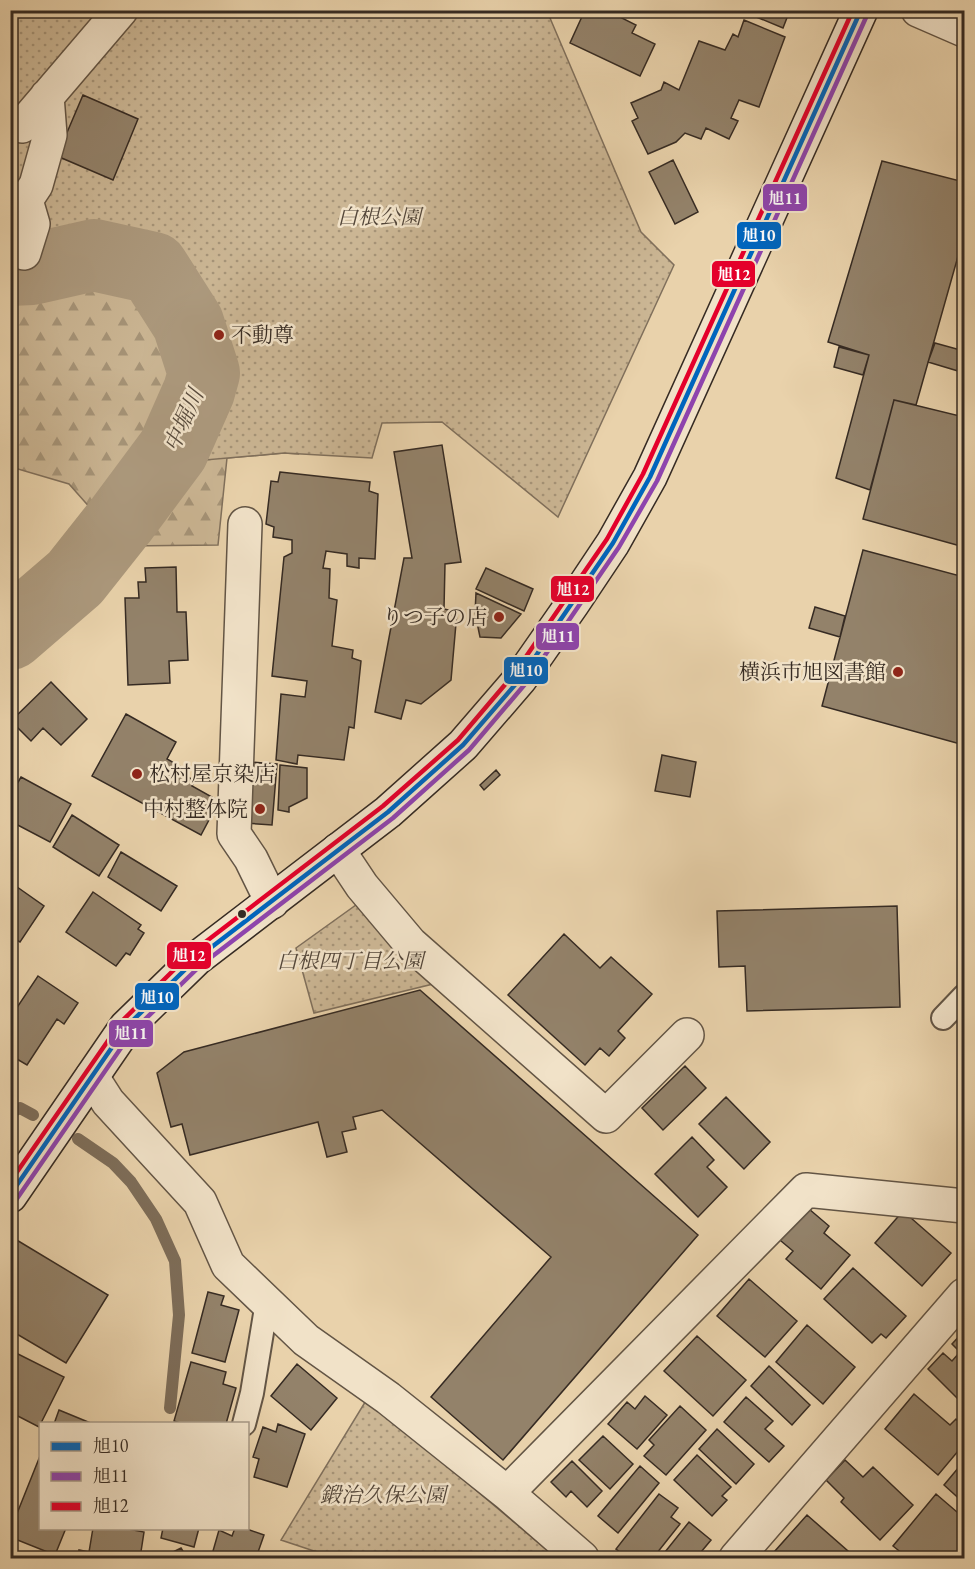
<svg xmlns="http://www.w3.org/2000/svg" width="975" height="1569" viewBox="0 0 975 1569" font-family="'EB Garamond','Noto Serif JP',serif">
<defs>
<pattern id="forest-firs" width="22" height="20" patternUnits="userSpaceOnUse" patternTransform="scale(1.5)"><rect width="22" height="20" fill="#cbb694"/><path d="M5 1l3.5 6h-7zM16 11l3.5 6h-7z" fill="#a69478"/></pattern>
<pattern id="park-dots" width="8" height="8" patternUnits="userSpaceOnUse" patternTransform="scale(1.5)"><rect width="8" height="8" fill="#cbb694"/><path d="M2 2h.1M6 6h.1" fill="none" stroke="#a69478" stroke-width="1.8" stroke-linecap="round"/></pattern>
</defs>
<rect width="100%" height="100%" fill="#e9d2ab"/>
<filter id="stains"><feTurbulence type="fractalNoise" baseFrequency=".00333" numOctaves="4"/><feColorMatrix values="0 0 0 0 .2 0 0 0 0 .09 0 0 0 0 .02 0 0 0 .5 -.17"/></filter>
<radialGradient id="worn" r=".72"><stop offset=".6" stop-color="#630" stop-opacity="0"/><stop offset="1" stop-color="#630" stop-opacity=".3"/></radialGradient>
<path fill="url(#forest-firs)" stroke="#80705c" stroke-width="1.5" d="M10,11l288,443 -14,-1 -57,5 -9,87 -94,1 -55,-62 -58,-17z"/>
<path fill="url(#park-dots)" stroke="#80705c" stroke-width="1.5" d="M10,11h537l94,221 33,33 -116,252 -116,-95 -60,1 -10,35 -88,-5 -90,8 19,-76 -3,-25 -36,-83 -36,-26 -44,-8 -40,10 -43,-33z
M356,905l77,79 -119,29 -18,-65z
M367,1399l190,159h-222l-54,-18z"/>
<g fill="none" stroke-linecap="round" stroke-linejoin="round">
<path stroke="#7d6d59" stroke-width="12" d="M10,1113l10,-5 13,7
M78,1139l35,24 18,19 25,37 19,42 4,54 -9,93"/>
<path stroke="#ac997d" stroke-width="72" d="M10,270l22,-1 62,-14 59,13 35,55 16,50 -5,18 -26,59 -52,70 -46,58 -65,56"/>
</g>
<path fill="#93826a" stroke="#362b23" stroke-width="1.5" d="M585,10h21l30,15 -4,8 23,11 -15,32 -70,-33z
M757,10h33l-7,18 -29,-12z
M744,20l41,17 -26,70 -20,-7 -8,18 7,3 -9,18 -23,-11 -5,11 -16,-6 -9,9 -28,12 -16,-33 6,-3 -7,-15 30,-13 3,-8 15,8 20,-49 26,9 8,-16 5,3z
M83,95l55,24 -25,61 -56,-24z
M673,160l25,52 -23,12 -26,-52z
M882,161l82,21v53l-48,170 -22,-5 -24,90 -34,-12 33,-123 -41,-13z
M935,343l29,8 -6,20 -30,-9z
M839,347l30,8 -6,20 -29,-8z
M894,400l70,17v130l-101,-28z
M442,445l19,117 -16,2 -1,45 13,3 -6,68 -30,24 -15,-4 -5,19 -26,-7 29,-154h8l-18,-106z
M280,472l90,10 -1,9 9,3 -3,65 -16,-1v10l-12,-2v-12l-21,-3 -3,17 7,1 -1,29 8,2 -5,46 21,4 -1,8 9,3 -7,67 -5,-1 -5,33 -46,-5 -1,9 -21,-4 5,-66 24,3 2,-16 -35,-5 12,-119 8,-4v-13l-19,-3 1,-10 -8,-3 5,-43 7,1z
M863,550l101,27v168l-142,-39z
M176,567l1,45h9l2,48 -19,1 1,22 -42,2 -3,-87h14l-1,-16h8l-1,-14z
M486,568l47,21 -9,22 -48,-22z
M476,593l45,21 -20,24 -21,-1 -5,-24z
M815,607l30,9 -5,21 -31,-9z
M51,682l36,37 -26,26 -18,-17 -12,13 -20,-20z
M126,714l50,28 -9,17 14,8 -2,5 16,9 -3,5 27,15 -18,34 -109,-59z
M662,755l34,7 -6,35 -35,-6z
M249,762l28,2 -5,61 -27,-2z
M280,765l27,3v30l-18,9v5l-11,-2z
M496,770l4,5 -16,15 -4,-5z
M21,777l50,27 -21,38 -40,-21v-25z
M72,815l47,30 -20,31 -46,-29z
M121,852l56,34 -16,25 -53,-34z
M10,882l34,24 -24,36 -10,-6z
M93,892l48,33 -3,4 6,4 -14,22 -4,-2 -10,13 -50,-34z
M897,906l3,101 -153,4 -2,-45 -26,1 -2,-56z
M564,934l36,34 11,-11 41,37 -34,37 7,7 -16,18 -9,-8 -15,17 -77,-70z
M38,976l40,27 -14,21 -7,-5 -30,46 -17,-10v-37z
M420,990l278,245 -195,225 -72,-63 120,-140 -169,-147 -29,7 3,12 -14,3 5,20 -20,5 -9,-35 -128,33 -8,-31 -11,3 -14,-54 27,-21z
M685,1066l21,22 -43,42 -21,-22z
M726,1097l44,45 -26,27 -45,-45z
M692,1137l22,23 -7,7 20,20 -29,30 -43,-43z
M802,1203l27,23 -5,7 26,22 -29,34 -35,-30 7,-8 -18,-15z
M903,1211l48,42 -29,33 -47,-43z
M15,1239l93,56 -42,68 -56,-33v-84z
M853,1268l53,48 -20,22 -5,-4 -9,9 -48,-44z
M749,1279l48,42 -32,36 -48,-41z
M208,1292l16,4 -3,9 18,5 -14,52 -33,-9z
M807,1325l48,42 -32,37 -47,-42z
M964,1331v74l-36,-36 15,-16 9,8 8,-9 -8,-8z
M697,1336l49,44 -33,36 -49,-45z
M10,1350l54,27 -25,50 -29,-15z
M191,1362l35,10 -3,12 13,4 -10,36h-43l-9,-3z
M297,1364l40,34 -26,32 -40,-34z
M769,1366l41,39 -18,20 -41,-39z
M914,1394l36,31 6,-6 8,8v17l-26,31 -53,-46z
M645,1396l22,19 -30,34 -29,-25 19,-22 8,7z
M746,1397l27,24 -8,8 19,17 -15,16 -45,-40z
M680,1406l26,24 -40,45 -22,-19 10,-11 -5,-5z
M59,1410l34,14h-39z
M278,1424l27,10 -18,53 -33,-10 5,-18 -6,-2 10,-30 13,5z
M717,1429l37,35 -18,20 -37,-35z
M603,1436l30,28 -23,25 -31,-29z
M697,1455l34,32 -9,9 5,4 -15,16 -38,-36z
M40,1456v72h26l-11,27 -45,-18v-6z
M845,1460l18,17 10,-10 40,38 -33,35 -39,-38 3,-4 -18,-18z
M572,1461l30,30 -15,16 -16,-16 -5,6 -15,-15z
M964,1461v42l-20,-18z
M640,1466l19,17 -41,50 -20,-17z
M659,1494l19,14 -7,9 9,7 -27,34h-25l-12,-9z
M936,1494l28,24v40h-56l-15,-12z
M807,1515l49,43h-72l-9,-7z
M689,1522l22,18 -15,18h-33l-2,-1z
M93,1528h30l21,4 -4,26h-62l1,-8 10,2z
M163,1528h36l-5,19 -33,-9z
M235,1528h9l20,7 -8,23h-45l8,-28 13,6z
M181,1548l6,10h-26z"/>
<g fill="none" stroke-linecap="round" stroke-linejoin="round">
<g stroke="#635545" stroke-width="26">
<path id="lane" d="M943,1018l21,-22
M244,1424l8,-31 15,-91"/>
</g>
<g stroke="#635545" stroke-width="36">
<path id="street" d="M918,10l46,20
M22,126l99,-116
M24,253l9,-29 -7,-24 10,-15 14,-50 -3,-39
M245,524l-11,310 17,25 21,43
M338,850l24,36 48,57 196,173 81,-81
M92,1077l16,25 92,100 28,63 78,75 82,58 119,95 75,65
M507,1493l299,-303 158,16
M736,1558l228,-263"/>
</g>
<g stroke="#362b23" stroke-width="36">
<path id="secondary" d="M10,1196l116,-169 70,-68 192,-147 75,-67 57,-66 53,-76 40,-60 37,-66 211,-467"/>
</g>
<use href="#lane" stroke="#f1e2c8" stroke-width="22"/>
<use href="#street" stroke="#f1e2c8" stroke-width="33"/>
<use href="#secondary" stroke="#f1e2c8" stroke-width="33"/>
<g stroke="#f1e2c8" stroke-width="9">
<path id="bus-1" d="M10,1195l116,-168 70,-68 192,-147 75,-67 57,-66 93,-136 37,-66 211,-467"/>
</g>
<g stroke="#f1e2c8" stroke-width="9">
<path id="bus-2" d="M16,1200l116,-168 69,-67 192,-147 76,-68 57,-67 93,-136 38,-66 211,-468"/>
</g>
<g stroke="#f1e2c8" stroke-width="9">
<path id="bus-3" d="M10,1182l111,-160 70,-69 192,-147 75,-66 56,-66 93,-135 36,-65 210,-464"/>
</g>
<use href="#bus-1" stroke="#0065bd" stroke-width="4.5"/>
<use href="#bus-2" stroke="#8e44ad" stroke-width="4.5"/>
<use href="#bus-3" stroke="#e4002b" stroke-width="4.5"/>
</g>
<g fill="#8f2418" stroke="#f1e2c8" stroke-width="2">
<circle cx="219" cy="335" r="6"/>
<circle cx="499" cy="617" r="6"/>
<circle cx="898" cy="672" r="6"/>
<circle cx="137" cy="774" r="6"/>
<circle cx="260" cy="809" r="6"/>
</g>
<circle fill="#362b23" stroke="#f1e2c8" stroke-width="2" cx="242" cy="914" r="5"/>
<g text-anchor="middle" stroke-width="5" stroke-linejoin="round" paint-order="stroke">
<g font-size="21" font-style="italic" fill="#54473a" stroke="#f1e2c8">
<text x="379" y="224">白根公園</text>
<text x="350" y="968">白根四丁目公園</text>
<text x="383" y="1502">鍛治久保公園</text>
</g>
<g font-size="21" fill="#362b23" stroke="#f1e2c8" text-anchor="end">
<text x="231" y="342" text-anchor="start">不動尊</text>
<text x="487" y="624">りつ子の店</text>
<text x="886" y="679">横浜市旭図書館</text>
<text x="149" y="781" text-anchor="start">松村屋京染店</text>
<text x="248" y="816">中村整体院</text>
</g>
<g font-size="22" font-style="italic" fill="#594c3e" stroke="#f1e2c8">
<text transform="translate(183 420) rotate(-66)" y="8">中堀川</text>
</g>
</g>
<g stroke="#f1e2c8" stroke-width="2">
<rect x="762" y="183" width="46" height="29" rx="6" fill="#8e44ad"/>
<rect x="736" y="221" width="46" height="29" rx="6" fill="#0065bd"/>
<rect x="711" y="260" width="45" height="28" rx="6" fill="#e4002b"/>
<rect x="550" y="575" width="45" height="28" rx="6" fill="#e4002b"/>
<rect x="535" y="622" width="45" height="29" rx="6" fill="#8e44ad"/>
<rect x="503" y="656" width="46" height="29" rx="6" fill="#0065bd"/>
<rect x="166" y="941" width="46" height="29" rx="6" fill="#e4002b"/>
<rect x="134" y="982" width="46" height="29" rx="6" fill="#0065bd"/>
<rect x="108" y="1019" width="46" height="29" rx="6" fill="#8e44ad"/>
</g>
<g font-size="16" text-anchor="middle" font-weight="bold" fill="#fff">
<text x="785" y="204">旭11</text>
<text x="759" y="241">旭10</text>
<text x="734" y="280">旭12</text>
<text x="573" y="595">旭12</text>
<text x="558" y="642">旭11</text>
<text x="526" y="676">旭10</text>
<text x="189" y="961">旭12</text>
<text x="157" y="1003">旭10</text>
<text x="131" y="1039">旭11</text>
</g>
<rect width="975" height="1569" fill="none" stroke="#e9d2ab" stroke-width="36"/>
<rect x="12" y="12" width="951" height="1545" fill="none" stroke="#362b23" stroke-width="3"/>
<rect x="18" y="18" width="939" height="1533" fill="none" stroke="#362b23" stroke-width="1.5"/>
<rect x="39" y="1422" width="210" height="108" fill="#f1e2c8" stroke="#a69986" stroke-width="1.5"/>
<rect x="51" y="1442" width="30" height="9" fill="#0065bd" stroke="#a69986" stroke-width="1.5"/>
<text x="93" y="1452" font-size="18" fill="#362b23">旭10</text>
<rect x="51" y="1472" width="30" height="9" fill="#8e44ad" stroke="#a69986" stroke-width="1.5"/>
<text x="93" y="1482" font-size="18" fill="#362b23">旭11</text>
<rect x="51" y="1502" width="30" height="9" fill="#e4002b" stroke="#a69986" stroke-width="1.5"/>
<text x="93" y="1512" font-size="18" fill="#362b23">旭12</text>
<rect width="100%" height="100%" filter="url(#stains)"/>
<rect width="100%" height="100%" fill="url(#worn)"/>
</svg>
